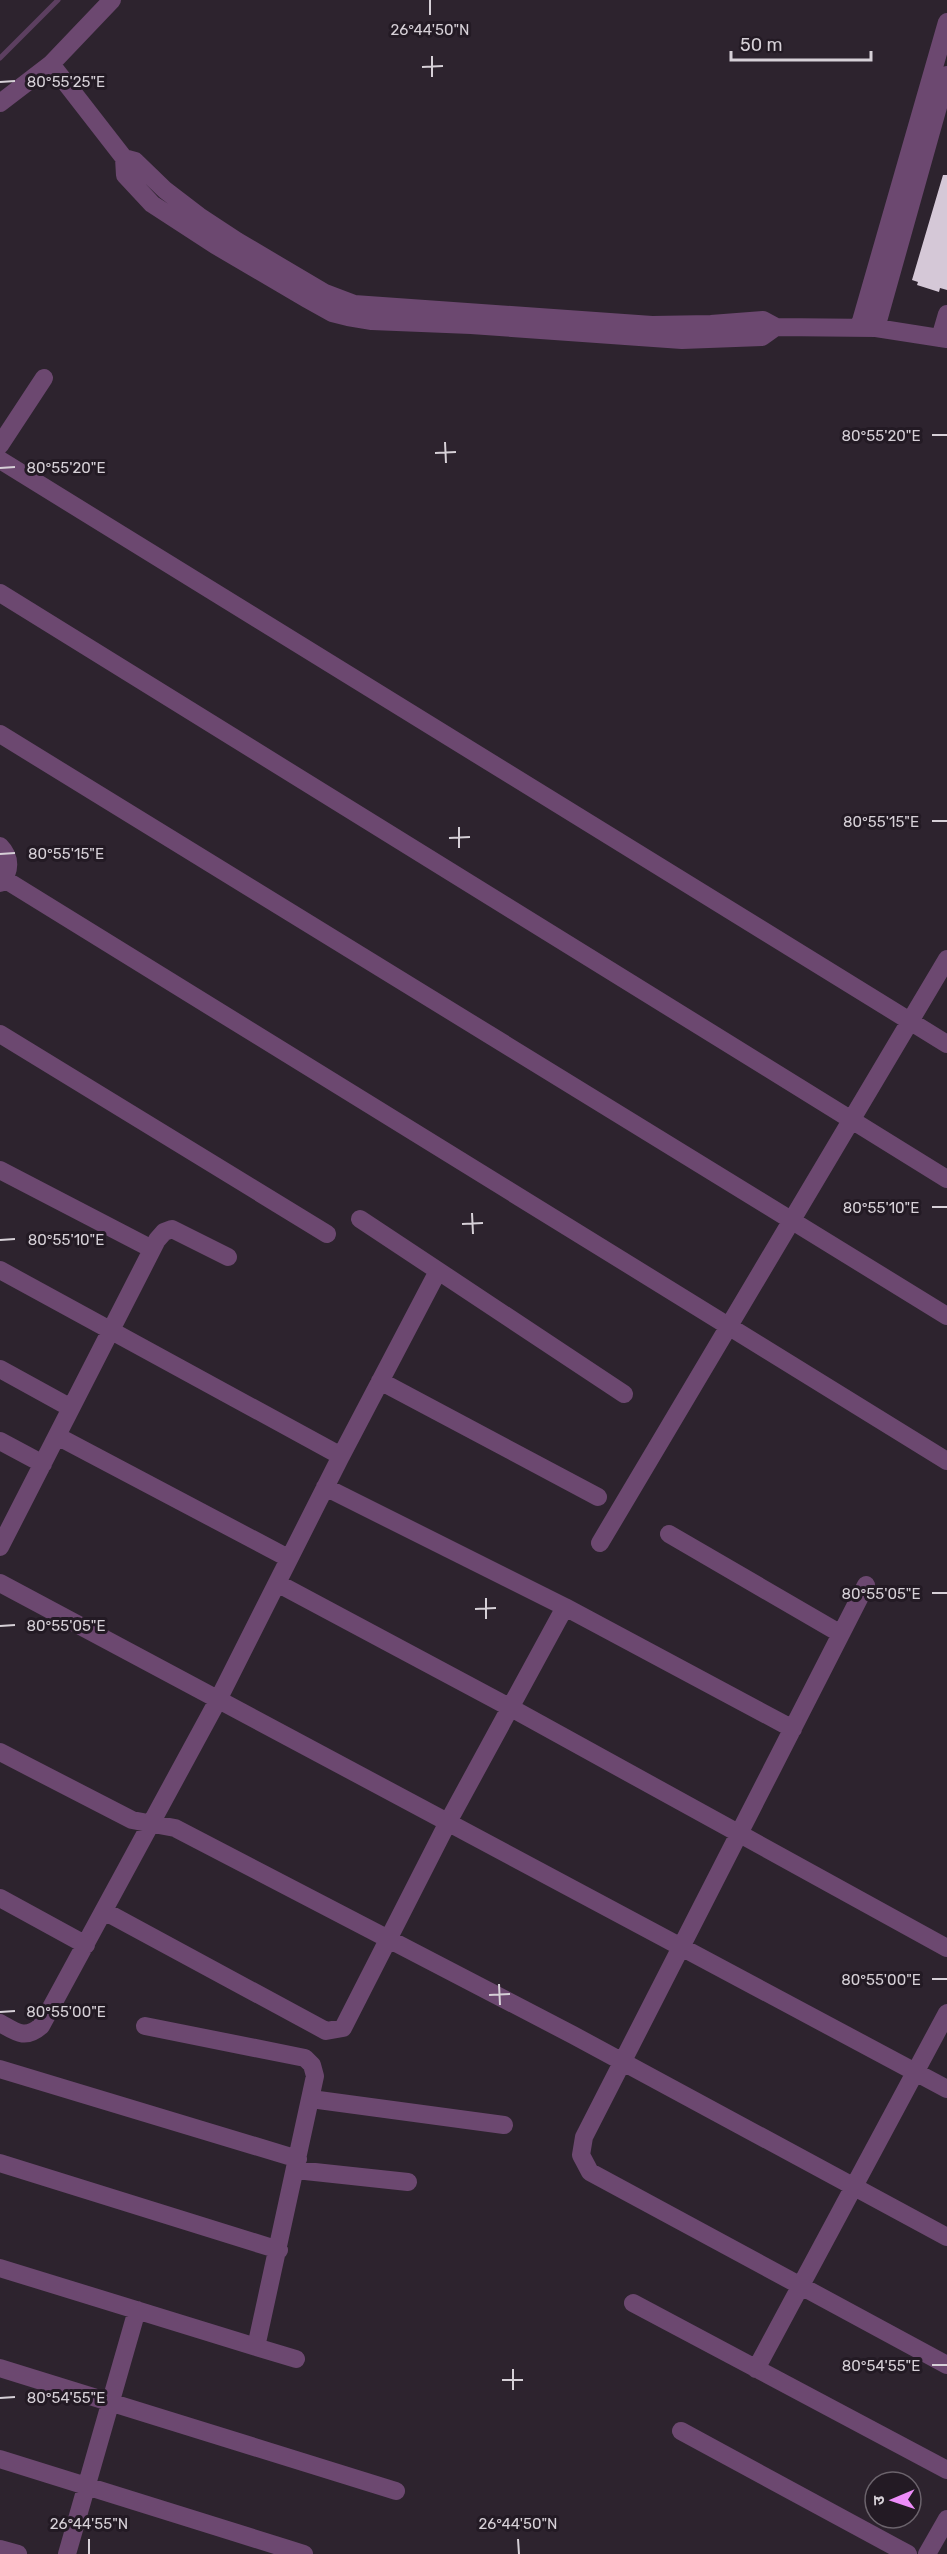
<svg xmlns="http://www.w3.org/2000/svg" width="947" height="2554" viewBox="0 0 947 2554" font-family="Rubik,'Noto Sans Devanagari',sans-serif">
<rect width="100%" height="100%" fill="#2d232e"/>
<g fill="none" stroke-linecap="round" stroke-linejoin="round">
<path stroke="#5c3f60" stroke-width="5" d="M0,58l58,-58"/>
</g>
<path fill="#d5c8d7" d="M943,175h4v115l-7,-2 -1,4 -22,-7 1,-3 -6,-2z"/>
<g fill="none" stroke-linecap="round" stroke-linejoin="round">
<path stroke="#6c4870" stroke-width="18" d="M51,64l73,94 1,17 27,29 63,41 92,54 25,14 16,4 24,4 99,4 211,15 80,-3 14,-10
M0,103l51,-39 61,-64
M124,158l11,3 30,29 34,26 38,25 88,52 29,11 298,21 59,-1 52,-4 13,7 100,1 71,11
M859,328l88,-306
M876,328l71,-253
M940,338l7,-24
M0,445l44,-67
M0,460l947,584
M0,593l947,586
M0,734l947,582
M0,846c11,11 11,26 0,37
M4,879l943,582
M0,1034l327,200
M0,1170l152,79
M360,1219l264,175
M0,1270l341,186 -123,244 -177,326c-16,14 -25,6 -41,-3
M0,1369l71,39
M380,1381l218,116
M57,1436l231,122
M0,1441l43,23
M341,1456l97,-185
M325,1487l240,120 228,122
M669,1534l172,100
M600,1543l347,-584
M0,1547l157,-307 7,-8 8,-3 56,28
M0,1583l947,506
M277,1583l234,125 436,240
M866,1585l-282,552 -3,18 9,17 357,193
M0,1752l132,68 43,8 398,207 374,202
M0,1898l86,47
M104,1911l222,120 17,-3 105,-206 117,-215
M0,2069l298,90
M311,2099l193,26
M0,2163l279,87
M296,2170l112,12
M0,2268l256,79 59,-271 -3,-11 -7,-7 -160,-32
M633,2303l314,167
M256,2347l40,12
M0,2368l396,123
M756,2369l191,-356
M681,2431l227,123
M0,2459l304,95
M0,2549l18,5
M67,2554l70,-244
M927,2554l20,-35"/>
</g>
<path fill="none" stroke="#d6d0d7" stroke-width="2" d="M430,0v15M432,56v21M422,67l21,-1M0,82l15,-1M932,435h15M445,442l1,21M435,453l21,-1M0,468l15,-1M932,821h15M459,827v21M449,838l21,-1M0,854l15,-1M932,1207h15M472,1213l1,21M462,1224l21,-1M0,1240l15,-1M932,1593h15M486,1598v21M475,1609l21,-1M0,1626l15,-1M932,1979h15M499,1984l1,21M489,1995l21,-1M0,2012l15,-1M932,2365h15M513,2369v21M502,2380h21M0,2398l15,-1M89,2539v15M518,2539l1,15"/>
<g font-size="15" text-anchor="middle" fill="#d6d0d7" stroke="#231a24" stroke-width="6" stroke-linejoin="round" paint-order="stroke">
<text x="430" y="35">26°44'50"N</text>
<text x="66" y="87">80°55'25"E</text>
<text x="881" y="441">80°55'20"E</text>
<text x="66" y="473">80°55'20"E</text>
<text x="881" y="827">80°55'15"E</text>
<text x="66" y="859">80°55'15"E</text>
<text x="881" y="1213">80°55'10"E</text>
<text x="66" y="1245">80°55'10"E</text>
<text x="881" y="1599">80°55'05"E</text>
<text x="66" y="1631">80°55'05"E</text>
<text x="881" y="1985">80°55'00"E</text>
<text x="66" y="2017">80°55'00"E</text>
<text x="881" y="2371">80°54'55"E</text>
<text x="66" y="2403">80°54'55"E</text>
<text x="89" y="2529">26°44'55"N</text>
<text x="518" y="2529">26°44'50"N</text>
</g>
<g transform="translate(893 2500) rotate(268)"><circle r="28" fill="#231a24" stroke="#6b636c" stroke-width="1.5"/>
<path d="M0-4.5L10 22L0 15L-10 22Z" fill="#ed8cf9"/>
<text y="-9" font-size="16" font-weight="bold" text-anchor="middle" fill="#d6d0d7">उ</text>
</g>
<path d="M731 51v9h140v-9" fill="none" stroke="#d6d0d7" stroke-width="3"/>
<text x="740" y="51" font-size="18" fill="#d6d0d7" stroke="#231a24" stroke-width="4.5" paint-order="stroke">50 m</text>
</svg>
